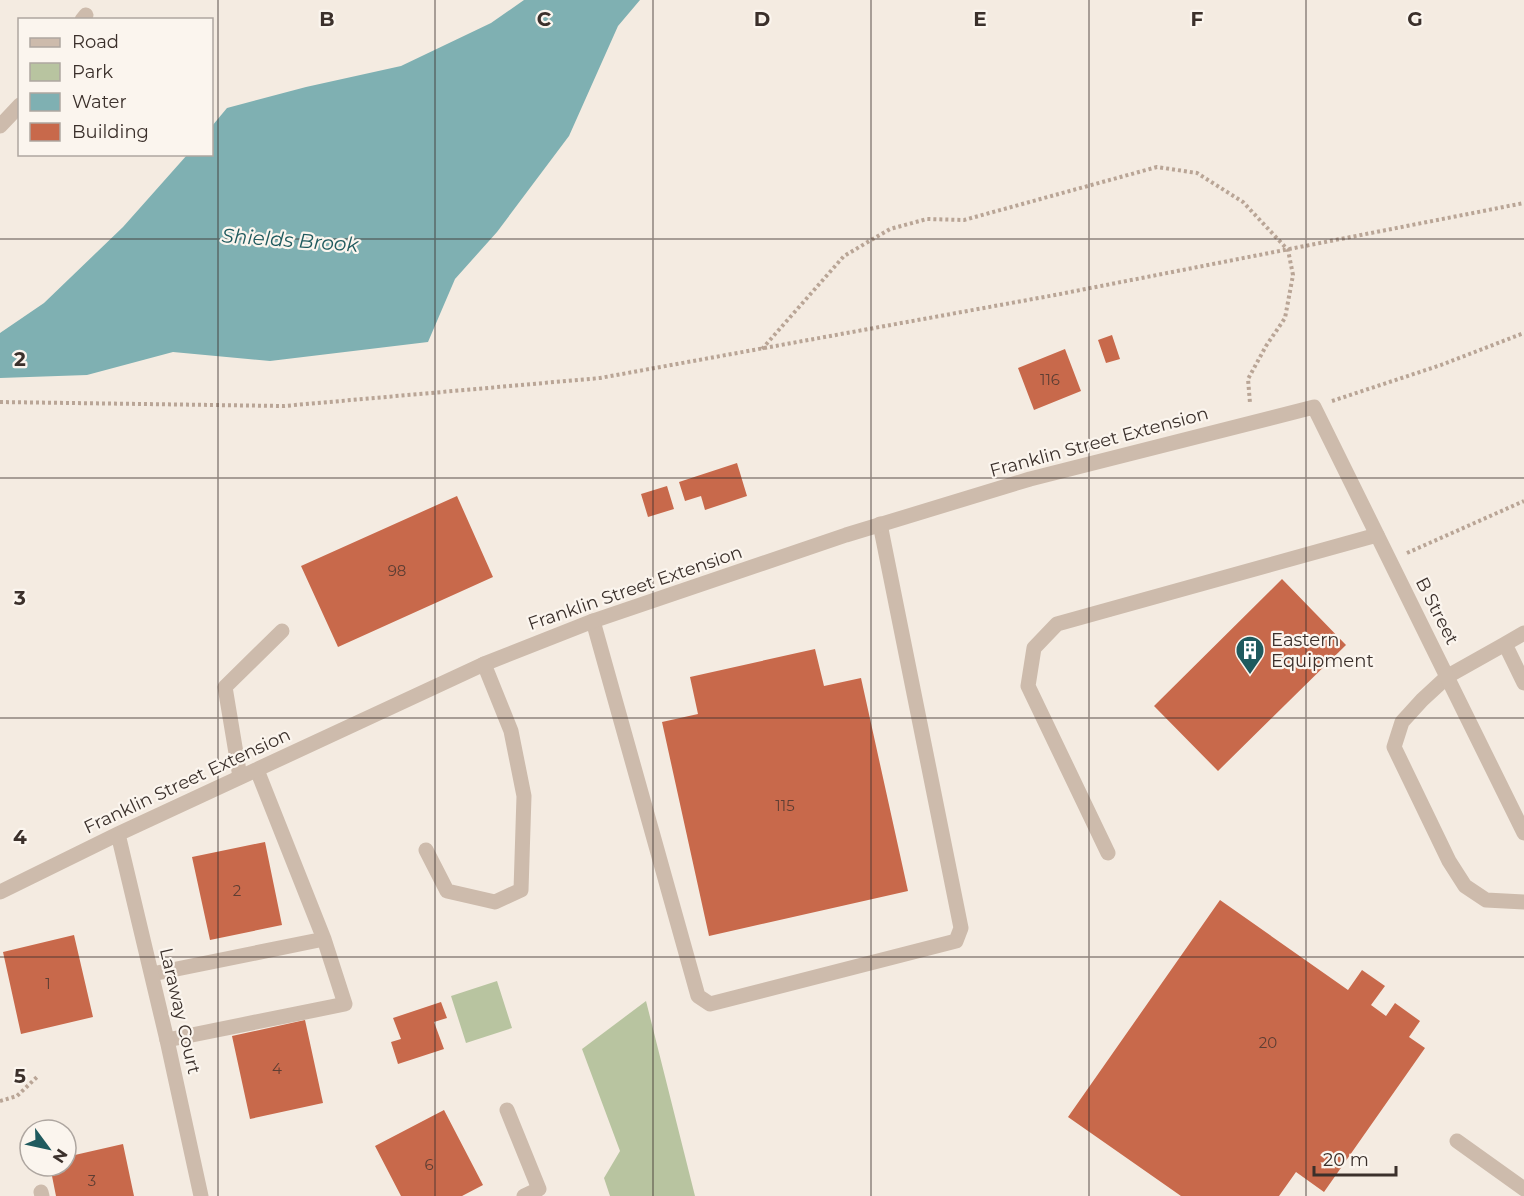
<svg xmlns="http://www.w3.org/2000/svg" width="1524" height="1196" viewBox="0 0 1524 1196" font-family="Montserrat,sans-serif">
<rect width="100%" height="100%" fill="#f4ebe1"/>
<path fill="#b8c4a0" d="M497,981l15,47 -46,15 -15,-47z
M646,1001l49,195h-85l-6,-18 16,-27 -38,-102z"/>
<path fill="#7fb0b2" d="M524,0h116l-22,26 -49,110 -72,96 -42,47 -27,63 -158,19 -97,-9 -86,23 -87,3v-45l44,-30 79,-76 64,-72 25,-1v-28l15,-18 79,-21 95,-21 90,-43z"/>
<path fill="#c8694b" d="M1112,335l8,24 -14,4 -8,-23z
M1065,349l16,42 -47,19 -16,-42z
M737,463l10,33 -42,14 -4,-14 -16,5 -6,-19z
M667,486l7,23 -26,8 -7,-23z
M457,496l36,81 -155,70 -37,-81z
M1282,579l64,66 -128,126 -64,-65z
M815,649l9,37 37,-8 47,213 -199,45 -47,-214 36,-8 -8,-37z
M265,842l17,83 -72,15 -18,-83z
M1220,900l128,90 14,-20 23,16 -14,19 15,11 9,-13 25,18 -11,16 16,11 -101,144 -28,-20 -17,24h-98l-113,-79z
M74,935l19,82 -72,17 -18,-82z
M441,1002l6,16 -13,4 10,27 -46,15 -7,-22 10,-3 -8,-21z
M305,1020l18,83 -73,16 -18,-83z
M444,1110l39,75 -21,11h-61l-26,-50z
M123,1144l11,52h-78l-6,-30h16v-9z"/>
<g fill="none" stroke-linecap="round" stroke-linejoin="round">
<path stroke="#b9a596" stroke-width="4" stroke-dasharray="3 3" stroke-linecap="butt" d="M762,349l82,-93 46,-27 37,-10 37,1 193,-53 40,6 46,29 45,48 5,25 -8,43 -19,28 -18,33 2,24
M1332,401l109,-36 83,-32
M0,402l284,4 316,-28 455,-83 469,-92
M1407,553l117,-52
M0,1101l17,-5 21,-20"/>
<path stroke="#cdbbac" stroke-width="15" d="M82,20l4,-5
M0,126l20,-21
M593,621l105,375 12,8 246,-63 5,-13 -81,-404
M1505,644l19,-11
M1524,683l-19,-39 -57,32 -26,24 -20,22 -8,25 55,114 16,25 21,14 38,2
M240,777l-15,-90 57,-56
M426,850l21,41 48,11 26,-12 3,-94 -13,-65 -27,-67
M1108,853l-80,-167 6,-38 23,-24 320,-89
M152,974l172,-35
M167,1040l178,-36 -21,-65 -67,-169
M507,1110l32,79 -15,7
M1457,1141l67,48
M41,1192l1,4"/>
<path stroke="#cdbbac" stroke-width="15" d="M118,834l49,206 34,156
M0,892l118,-58 366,-170 109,-43 253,-86 184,-56 284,-72 210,426"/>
</g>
<path fill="none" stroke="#3b302b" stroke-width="1.5" stroke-opacity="0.55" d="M218,0v1196M435,0v1196M653,0v1196M871,0v1196M1089,0v1196M1306,0v1196M0,239h1524M0,478h1524M0,718h1524M0,957h1524"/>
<defs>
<g id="building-pin" transform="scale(1.5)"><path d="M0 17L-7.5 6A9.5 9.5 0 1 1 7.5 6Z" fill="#1f5a5e" stroke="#fbf5ee"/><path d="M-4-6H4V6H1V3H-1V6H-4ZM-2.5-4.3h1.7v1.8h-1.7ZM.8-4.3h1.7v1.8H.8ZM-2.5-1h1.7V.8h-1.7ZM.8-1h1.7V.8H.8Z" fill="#fff"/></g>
</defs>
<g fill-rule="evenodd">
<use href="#building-pin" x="1250" y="650"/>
</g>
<g text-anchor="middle" stroke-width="4.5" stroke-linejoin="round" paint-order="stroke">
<g font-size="15" fill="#5e3e33">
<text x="1050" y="385">116</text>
<text x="397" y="576">98</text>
<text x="785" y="811">115</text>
<text x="237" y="896">2</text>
<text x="48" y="989">1</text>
<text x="1268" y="1048">20</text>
<text x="277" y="1074">4</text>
<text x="429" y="1170">6</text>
<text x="92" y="1186">3</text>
</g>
<g font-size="18" fill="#3b302b" stroke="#fbf5ee">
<text transform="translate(1099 442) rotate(-15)" y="6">Franklin Street Extension</text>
<text transform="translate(635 588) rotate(-19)" y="6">Franklin Street Extension</text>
<text transform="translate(1437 611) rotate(63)" y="6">B Street</text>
<text transform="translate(187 781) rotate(-25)" y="6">Franklin Street Extension</text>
<text transform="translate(180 1011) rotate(77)" y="6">Laraway Court</text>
</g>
<g font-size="18" fill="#3b302b" stroke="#fbf5ee" text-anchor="start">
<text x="1271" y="646">Eastern<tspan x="1271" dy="21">Equipment</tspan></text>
</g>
<g font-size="20" font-style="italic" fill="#1f5a5e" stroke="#fbf5ee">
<text transform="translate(290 240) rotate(4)" y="7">Shields Brook</text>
</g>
</g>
<g font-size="20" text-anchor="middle" font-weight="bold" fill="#3b302b" stroke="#fbf5ee" stroke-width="4.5" stroke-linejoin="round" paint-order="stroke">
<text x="327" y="26">B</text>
<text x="544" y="26">C</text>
<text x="762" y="26">D</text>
<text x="980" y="26">E</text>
<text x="1197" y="26">F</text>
<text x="1415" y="26">G</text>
<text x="20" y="366">2</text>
<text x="20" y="605">3</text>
<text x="20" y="844">4</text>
<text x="20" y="1083">5</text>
</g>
<rect x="18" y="18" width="195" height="138" fill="#fbf5ee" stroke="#aea6a0" stroke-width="1.5"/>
<rect x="30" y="38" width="30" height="9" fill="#cdbbac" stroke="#aea6a0" stroke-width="1.5"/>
<text x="72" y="48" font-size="18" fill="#3b302b">Road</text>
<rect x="30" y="63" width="30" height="18" fill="#b8c4a0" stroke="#aea6a0" stroke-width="1.5"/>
<text x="72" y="78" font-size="18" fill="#3b302b">Park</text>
<rect x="30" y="93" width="30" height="18" fill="#7fb0b2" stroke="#aea6a0" stroke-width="1.5"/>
<text x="72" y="108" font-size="18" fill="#3b302b">Water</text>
<rect x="30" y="123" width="30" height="18" fill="#c8694b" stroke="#aea6a0" stroke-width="1.5"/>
<text x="72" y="138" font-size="18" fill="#3b302b">Building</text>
<g transform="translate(48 1148) rotate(123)"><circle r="28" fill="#fbf5ee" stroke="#aea6a0" stroke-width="1.5"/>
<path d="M0-4.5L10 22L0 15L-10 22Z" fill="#1f5a5e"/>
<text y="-9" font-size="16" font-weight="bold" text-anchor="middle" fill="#3b302b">N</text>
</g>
<path d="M1314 1166v9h82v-9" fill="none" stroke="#3b302b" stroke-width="3"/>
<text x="1323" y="1166" font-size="18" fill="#3b302b" stroke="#fbf5ee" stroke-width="4.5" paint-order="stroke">20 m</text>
</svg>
